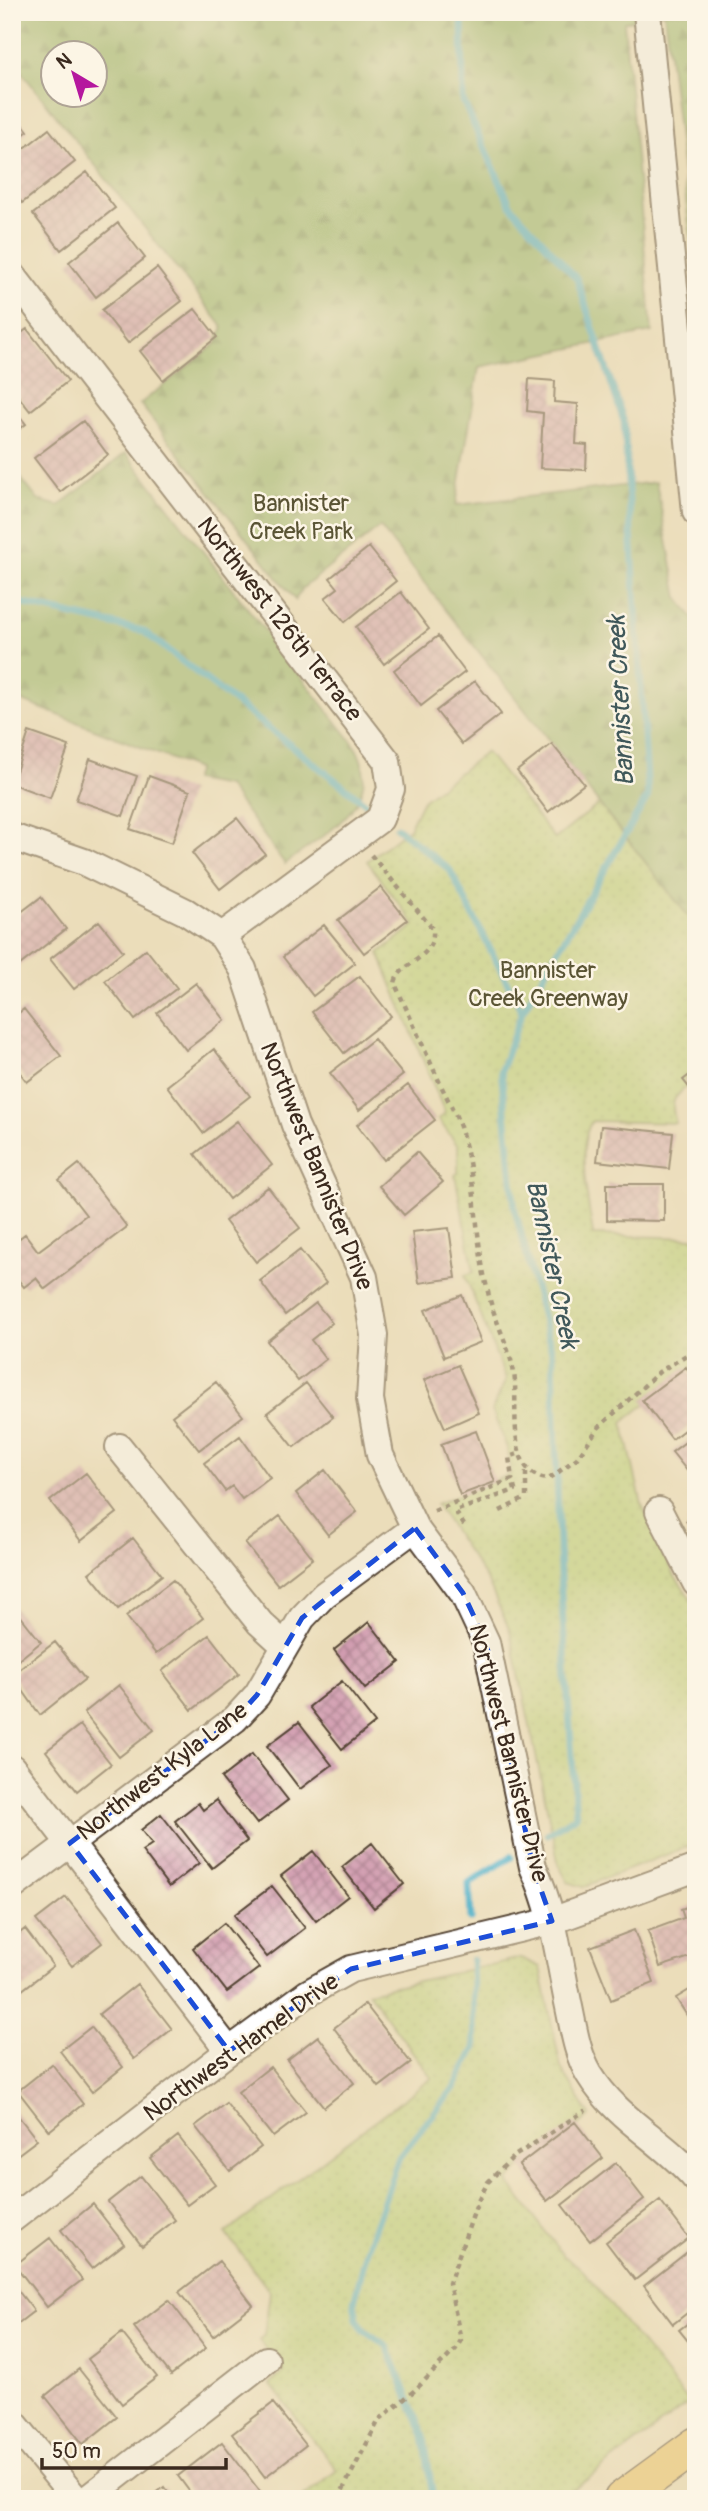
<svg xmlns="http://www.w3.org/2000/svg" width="708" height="2511" viewBox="0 0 708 2511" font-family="Pangolin,sans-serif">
<defs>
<pattern id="grass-dots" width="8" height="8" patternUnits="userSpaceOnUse" patternTransform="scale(1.75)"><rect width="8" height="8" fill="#b8d277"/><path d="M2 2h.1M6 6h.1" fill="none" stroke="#9fb466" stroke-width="1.8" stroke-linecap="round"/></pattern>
<pattern id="forest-firs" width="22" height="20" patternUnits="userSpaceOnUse" patternTransform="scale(1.75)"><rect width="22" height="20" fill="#92b468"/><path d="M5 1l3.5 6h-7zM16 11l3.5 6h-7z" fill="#789355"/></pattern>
<pattern id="building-cross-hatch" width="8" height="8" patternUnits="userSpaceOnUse" patternTransform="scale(1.75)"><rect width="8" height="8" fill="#d19cb0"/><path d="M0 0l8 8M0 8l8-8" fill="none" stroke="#ab7f8f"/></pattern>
</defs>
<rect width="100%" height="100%" fill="#fcf5e5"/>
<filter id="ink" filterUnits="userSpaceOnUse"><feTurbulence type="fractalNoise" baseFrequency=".0143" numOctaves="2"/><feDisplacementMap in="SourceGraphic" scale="14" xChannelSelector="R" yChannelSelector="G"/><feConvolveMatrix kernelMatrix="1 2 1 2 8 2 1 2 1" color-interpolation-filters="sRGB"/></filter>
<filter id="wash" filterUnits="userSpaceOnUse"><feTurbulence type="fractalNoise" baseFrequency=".00686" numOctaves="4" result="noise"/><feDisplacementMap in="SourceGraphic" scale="28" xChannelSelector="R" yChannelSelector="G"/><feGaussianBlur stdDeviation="1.57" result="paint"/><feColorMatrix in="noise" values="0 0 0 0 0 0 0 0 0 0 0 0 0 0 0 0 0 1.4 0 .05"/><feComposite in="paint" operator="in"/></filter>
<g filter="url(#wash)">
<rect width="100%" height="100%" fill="#ebddba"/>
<path fill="url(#grass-dots)" stroke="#7a7e4a" stroke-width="2" d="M486,752l69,87 44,-35 97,122v153c-20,17 -28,18 -20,44l-84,-2c-17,26 -3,83 1,114l103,3v126l-73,58 19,83 31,69 23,32 -3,166 3,69 -2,3 -111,43 -15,-5 -9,-16 -49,-235 -22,-49 -52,-78 75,-30 -4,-26 -15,-38 14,-30 -41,-105 9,-3 -19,-97 3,-2v-27l-20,-27 7,-6 -66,-160 36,-28 -48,-64 42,-33 14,-28z
M521,1958l19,9 21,101 29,48 -71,53 -11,13 56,74 17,12 108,135 -128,96h-260l36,-29 -67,-86 14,-12 -25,-32 5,-5 6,-43 -44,-59 206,-155 -64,-86z"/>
<path fill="url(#forest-firs)" stroke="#666f43" stroke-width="2" fill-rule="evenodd" d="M12,12h684v272l-32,-272 -40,10 28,310 -173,35 -23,138 200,-23 22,116 18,23v305l-316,-399 -77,61 -8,12 -155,-196 76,-60 7,-17 -211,-267zM52,52h42v42h-42z
M126,453l227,290c37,59 -28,90 -68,121l-58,-78 -34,-6 4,-11 -185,-72v-230l26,33 21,6z"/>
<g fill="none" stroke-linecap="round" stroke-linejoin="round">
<path stroke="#49aec8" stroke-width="7" d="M462,12l1,89 48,105 66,73 47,143 24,374 -126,216 -21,58 14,140 38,146 7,220 16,240 -29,18
M12,601l131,30 222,172
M397,828l53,42 72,142
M471,1919l-2,-36 42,-26
M433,2499l-9,-63 -37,-90 -23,-16 -7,-11 -3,-17 14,-56 31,-89 56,-70 20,-39 -3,-88"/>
</g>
<g id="blocks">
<path fill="url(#building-cross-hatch)" d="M12,110l16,21 -16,12z
M49,129l26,33 -53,41 -10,-13v-32z
M87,172l28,36 -54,42 -28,-36z
M118,223l27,35 -49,39 -27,-35z
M157,268l25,33 -54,42 -26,-33z
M195,309l22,28 -54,43 -23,-29z
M27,329l41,52 -38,30 -18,-23v-48z
M529,379l26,2 -1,21 24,2 -2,40 11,1 -1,25 -46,-2 3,-55 -16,-2z
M12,407l14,17 -14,11z
M83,421l25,34 -48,37 -26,-34z
M369,547l27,34 -51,41 -20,-24 13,-10 -8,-10z
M401,592l28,37 -45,35 -28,-37z
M438,636l27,36 -44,34 -27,-36z
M475,681l26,33 -39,30 -26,-33z
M29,732l40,14 -19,52 -38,-14z
M552,744l32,40 -36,28 -31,-41z
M90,759l47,17 -14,40 -47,-16z
M149,776l41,15 -18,52 -42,-14z
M237,818l28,36 -45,35 -28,-36z
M381,887l26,33 -43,33 -26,-33z
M41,897l25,32 -50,39 -4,-5v-44z
M99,921l24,30 -49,38 -24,-30z
M324,925l31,38 -42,33 -30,-39z
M146,949l31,39 -42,32 -30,-39z
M360,976l31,40 -47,37 -32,-41z
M196,983l29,37 -39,30 -29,-37z
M24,1009l37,47 -34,26 -15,-20v-44z
M374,1039l29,36 -44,35 -29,-37z
M214,1049l36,47 -47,37 -36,-47z
M696,1070v26l-13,-16z
M408,1085l27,35 -51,40 -27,-35z
M237,1121l35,44 -43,34 -34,-45z
M601,1126l72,7 -4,36 -72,-8z
M417,1152l26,30 -39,33 -25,-29z
M79,1164l48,63 -82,62 -9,-11 -12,9 -12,-15v-28l13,-10 13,17 48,-36 -27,-35z
M607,1184h57v37l-57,-1z
M268,1187l32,41 -44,34 -31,-41z
M449,1228l7,50 -37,5 -7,-51z
M300,1250l26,33 -41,32 -25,-34z
M462,1295l19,47 -37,15 -19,-47z
M316,1303l16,20 -21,17 15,19 -28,22 -31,-40z
M458,1365l21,48 -34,15 -21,-48z
M686,1367l10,13v41l-24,18 -30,-39z
M216,1382l27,34 -44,34 -27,-34z
M306,1383l27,34 -39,30 -27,-34z
M476,1431l19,51 -35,13 -19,-51z
M696,1434v48l-24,-30z
M240,1436l30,42 -28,21 -10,-13 -7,5 -21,-28z
M325,1470l32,42 -29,23 -32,-42z
M86,1473l31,40 -36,28 -31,-40z
M696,1514v20l-10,-13z
M280,1516l33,42 -35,27 -33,-42z
M133,1538l29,37 -44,34 -29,-36z
M173,1580l30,38 -47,36 -30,-38z
M12,1605l29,37 -29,23z
M369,1622l31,40 -35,27 -31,-39z
M209,1635l30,39 -47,36 -30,-39z
M55,1642l30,37 -45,36 -28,-40z
M342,1681l33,42 -33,26 -33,-42z
M119,1685l35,45 -35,27 -35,-44z
M299,1722l33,43 -32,24 -33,-43z
M80,1725l31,39 -34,27 -31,-40z
M252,1754l36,46 -31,24 -36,-46z
M216,1800l31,41 -35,27 -37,-47 23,-18 5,7z
M161,1814l38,49 -30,24 -27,-36 10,-7 -11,-14z
M372,1843l32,41 -30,24 -32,-41z
M313,1851l35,45 -32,25 -35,-45z
M272,1886l33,42 -38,29 -33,-42z
M66,1897l36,46 -30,23 -36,-46z
M696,1904v51l-36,12 -12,-36 36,-13 -3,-9z
M224,1923l35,45 -32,24 -34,-44z
M25,1929l28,37 -36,28 -5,-6v-49z
M634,1930l20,53 -43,17 -21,-53z
M137,1984l35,45 -38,30 -35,-45z
M696,1986v44l-20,-32z
M365,2004l46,59 -32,24 -45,-59z
M91,2027l32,40 -31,25 -32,-41z
M318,2036l36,47 -30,24 -37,-47z
M52,2064l31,40 -34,27 -31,-40z
M270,2067l36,45 -33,25 -35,-45z
M226,2103l35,44 -31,24 -35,-45z
M12,2108l25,32 -25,19z
M575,2122l28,36 -56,43 -28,-36z
M178,2136l37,48 -28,21 -37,-47z
M616,2163l28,36 -54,42 -28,-36z
M141,2176l34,44 -33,26 -34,-44z
M660,2200l29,38 -54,42 -29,-38z
M93,2204l31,40 -32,25 -31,-39z
M50,2238l32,42 -35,27 -32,-42z
M691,2249l5,5v52l-23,18 -29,-38z
M219,2261l34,44 -40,31 -34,-44z
M12,2283l22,28 -22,17z
M169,2300l37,48 -35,27 -37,-48z
M696,2317v34l-17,-21z
M122,2333l35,44 -35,27 -34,-45z
M79,2369l38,48 -34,27 -38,-48z
M273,2403l33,42 -41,32 -33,-43z
M222,2442l33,43 11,14h-71l-17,-23z
M164,2487l9,12h-24z"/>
</g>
</g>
<g filter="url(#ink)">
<use href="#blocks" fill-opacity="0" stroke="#554535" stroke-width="2"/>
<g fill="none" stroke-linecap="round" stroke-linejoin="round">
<g stroke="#554535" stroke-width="30">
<path id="minor" d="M647,12l49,500
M12,275l375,486 4,28 -11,30 -158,117
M12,837l72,25 102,50 36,24 21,33 52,156 69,152 10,58 -4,64 10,56 35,73 48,65 23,49 47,225c21,44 26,93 36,140 5,24 8,46 20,67 28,46 74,66 107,105
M119,1447l141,176 24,22
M659,1511l37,72
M12,1768l217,283
M12,1887l223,-168 22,-24 45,-77 22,-23 91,-67
M12,2219l217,-168 79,-58 43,-24 201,-48 144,-53
M12,2421l64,78
M87,2499l179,-139"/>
</g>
<g stroke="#554535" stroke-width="38">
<path id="major" d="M622,2499l74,-54"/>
</g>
<path stroke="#554535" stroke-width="4.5" stroke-dasharray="5 5" stroke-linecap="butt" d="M371,855l62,74c3,31 -36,34 -38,55 15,32 29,65 44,97 7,16 17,32 22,49 17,53 13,109 27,162 6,28 21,53 26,81 5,30 -10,103 35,106l28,-21 21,-30 61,-56 37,-23
M434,1511l78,-32 -3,-22 11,-4
M500,1511l26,-13v-29
M464,1525l-9,-14 60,-21 -3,-11
M338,2499l41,-79 35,-29 42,-42 5,-9 -12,-57 29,-82 10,-19 25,-25 73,-47"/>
<use href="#minor" stroke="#fff" stroke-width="26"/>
<use href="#major" stroke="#eec569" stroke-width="35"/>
</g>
</g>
<path d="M0 0H708V2511H0ZM415,1528l48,65 23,49 47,225 19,54 -201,48 -122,82 -159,-208 165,-124 22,-24 45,-77z" fill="#ebddba" fill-opacity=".55" fill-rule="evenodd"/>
<path fill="none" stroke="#1d4ed8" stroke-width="5" stroke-dasharray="14 9" stroke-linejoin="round" d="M415,1528l48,65 23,49 47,225 19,54 -201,48 -122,82 -159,-208 165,-124 22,-24 45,-77z"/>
<g text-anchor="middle" stroke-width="5" stroke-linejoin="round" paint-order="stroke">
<g font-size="24" fill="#5a5434" stroke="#fcf5e5">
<text x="301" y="511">Bannister<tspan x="301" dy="28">Creek Park</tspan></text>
<text x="548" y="978">Bannister<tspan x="548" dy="28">Creek Greenway</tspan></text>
</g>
<g font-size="24" fill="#3b2a1e" stroke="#fcf5e5">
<text transform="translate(280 619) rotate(52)" y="8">Northwest 126th Terrace</text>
<text transform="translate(317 1166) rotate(68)" y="8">Northwest Bannister Drive</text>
<text transform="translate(509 1753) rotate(76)" y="8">Northwest Bannister Drive</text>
<text transform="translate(162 1771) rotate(-38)" y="8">Northwest Kyla Lane</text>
<text transform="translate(241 2047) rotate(-36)" y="8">Northwest Hamel Drive</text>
</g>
<g font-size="26" font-style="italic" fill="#40585a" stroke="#fcf5e5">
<text transform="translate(620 701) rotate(-93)" y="9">Bannister Creek</text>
<text transform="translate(553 1264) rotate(78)" y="9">Bannister Creek</text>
</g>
</g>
<rect width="708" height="2511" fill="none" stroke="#fcf5e5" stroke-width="42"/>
<g transform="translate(74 74) rotate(322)"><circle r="33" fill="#fcf5e5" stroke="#afa495" stroke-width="2"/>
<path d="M0-5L12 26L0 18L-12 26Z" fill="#b5179e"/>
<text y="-10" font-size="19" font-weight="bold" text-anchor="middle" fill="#3b2a1e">N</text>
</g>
<path d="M42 2458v10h184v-10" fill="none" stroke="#3b2a1e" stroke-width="3.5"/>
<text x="52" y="2458" font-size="21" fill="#3b2a1e" stroke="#fcf5e5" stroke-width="5" paint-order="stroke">50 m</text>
</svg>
